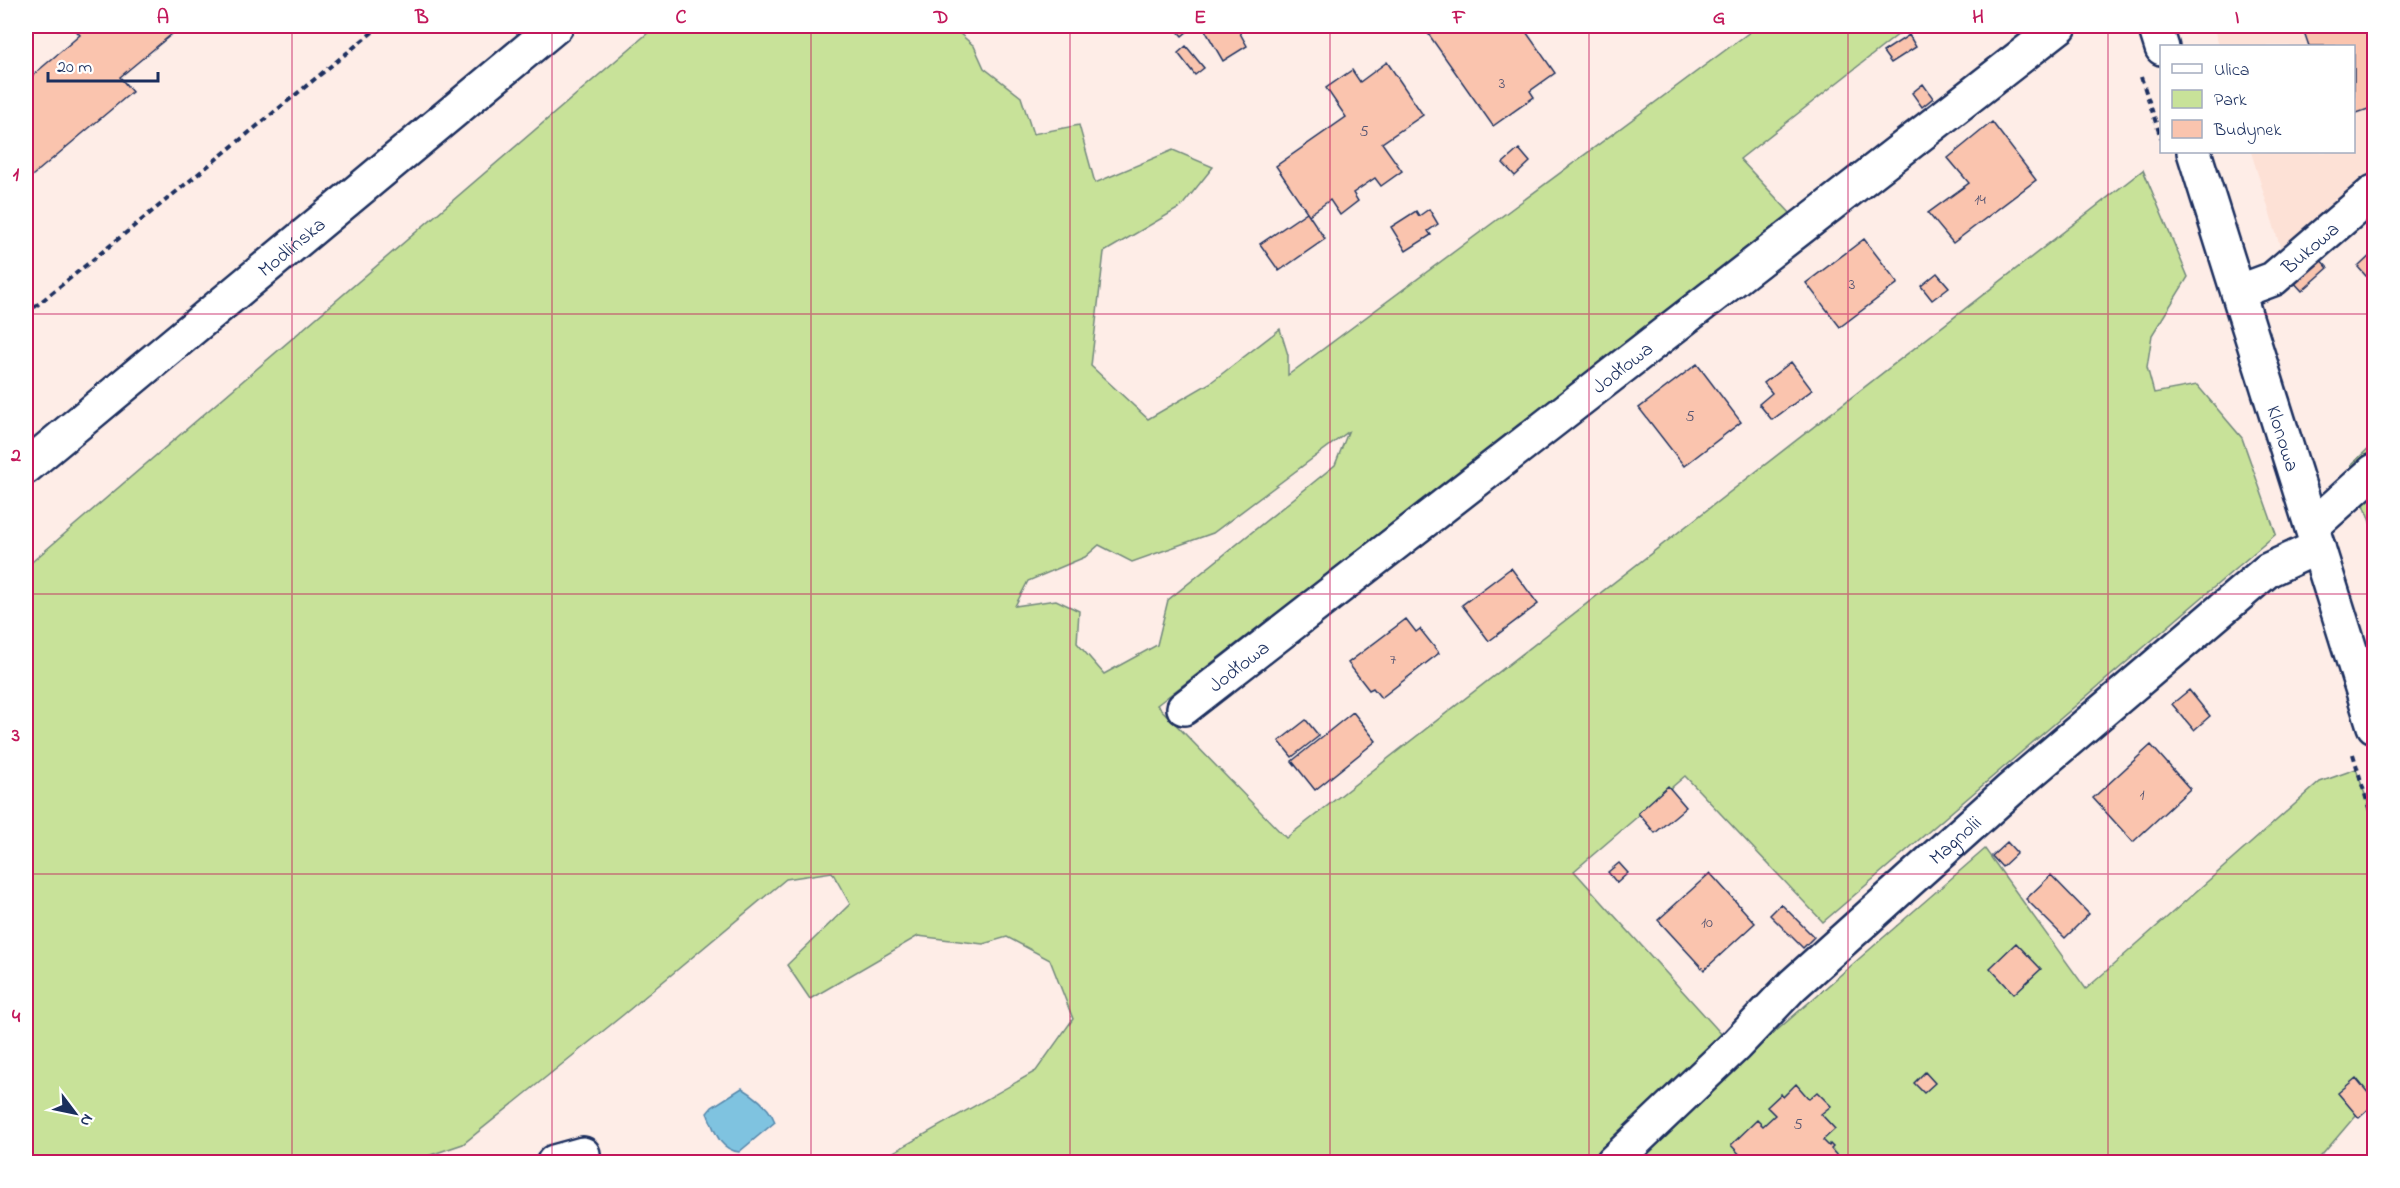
<svg xmlns="http://www.w3.org/2000/svg" width="2400" height="1188" viewBox="0 0 2400 1188" font-family="'Indie Flower',sans-serif">
<rect width="100%" height="100%" fill="#feede7"/>
<filter id="ink" filterUnits="userSpaceOnUse"><feTurbulence type="fractalNoise" baseFrequency=".0167" numOctaves="2"/><feDisplacementMap in="SourceGraphic" scale="12" xChannelSelector="R" yChannelSelector="G"/><feConvolveMatrix kernelMatrix="1 2 1 2 8 2 1 2 1" color-interpolation-filters="sRGB"/></filter>
<g filter="url(#ink)">
<path fill="#fde1d6" d="M2213,26h161v155l-90,78 -33,-107h103v-106h-135z"/>
<path fill="#c8e299" stroke="#72887c" stroke-width="1.5" fill-rule="evenodd" d="M656,26h295l23,20 10,22 37,29 12,37 46,-9 16,58 78,-33 40,17 -32,40 -77,45 -13,114 57,53 62,-36 70,-54 8,26v20l470,-349h151l-169,133 52,56 -635,490 129,133 857,-668 45,107 -36,58 -5,32 7,26 43,-8 45,53 34,96 -453,388 -138,-146 -111,95 170,188 241,-210 101,140 234,-207 36,-13 18,51v274l-58,68h-1440l160,-91 37,-52 -23,-59 -43,-23 -24,7 -65,-8 -108,63 -23,-34 63,-61 -18,-32 -46,7 -163,136 -160,129 -53,18h-384v-595zM1348,432l-13,33 -167,135 -11,45 -53,29 -27,-31 2,-32 -23,-11 -41,6 13,-25 57,-24 14,-12 33,17 81,-29z
M2374,443v91l-23,-69z"/>
<path fill="#7fc3e0" stroke="#5788ac" stroke-width="1.5" d="M742,1088c13,8 28,19 33,34l-36,30c-21,-3 -24,-22 -32,-39l5,-6z"/>
<path fill="#fac4ae" stroke="#1b2f5e" stroke-width="1.5" d="M72,26h93l7,8 -52,43 12,15 -106,89v-100l54,-46z
M1176,26h18l-12,10 -8,-9z
M1213,26h23l11,20 -24,15 -18,-31z
M1437,26h85l33,47 -25,18 4,6 -41,29 -66,-94z
M2302,26h72v81l-20,7v-68h-45z
M1909,35l7,12 -25,16 -8,-11z
M1186,46l18,22 -9,7 -17,-22z
M1387,62l36,53 -41,28 20,28 -21,15 -6,-8 -22,15 5,8 -18,14 -10,-15 -21,15 -33,-49 70,-49 -20,-29 26,-18 8,12z
M1923,84l10,14 -11,9 -10,-14z
M1992,122l44,58 -83,63 -25,-30 41,-30 -21,-25z
M1519,149l11,13 -15,14 -12,-13z
M1429,209l9,15 -10,7 3,4 -25,16 -15,-24 25,-16 3,5z
M1307,212l18,27 -46,32 -19,-27z
M1864,239l34,44 -58,44 -34,-44z
M2374,252v33l-16,-18z
M2317,256l11,12 -26,23 -11,-12z
M1937,273l12,14 -17,13 -11,-14z
M1791,362l21,28 -40,30 -13,-16 13,-11 -8,-10z
M1697,364l44,58 -57,44 -45,-58z
M1511,568l27,36 -49,37 -27,-36z
M1406,619l10,13 4,-3 19,24 -58,45 -8,-10 -4,2 -21,-27z
M2189,690l21,26 -16,14 -22,-26z
M1353,712l23,29 -61,49 -23,-29z
M1306,720l13,16 -27,21 -13,-16z
M2151,745l39,44 -57,53 -40,-44z
M1668,786l18,21 -31,26 -17,-20z
M2007,842l10,11 -15,14 -10,-11z
M1619,863l9,10 -11,10 -9,-11z
M1710,873l45,50 -51,47 -46,-50z
M2051,875l38,39 -24,24 -39,-39z
M1781,904l33,33 -11,11 -33,-33z
M2016,943l25,26 -27,25 -24,-26z
M1925,1072l10,11 -11,10 -10,-10z
M2356,1078l18,22v4l-15,14 -21,-25z
M1796,1084l13,15 8,-7 14,14 -10,8 14,15 -12,11 6,6 1,-2 3,3 -2,2 7,8 -6,5h-91l3,-3 -13,-14 26,-25 6,6 12,-11 -8,-8 14,-13 2,3z"/>
<g fill="none" stroke-linecap="round" stroke-linejoin="round">
<g stroke="#1b2f5e" stroke-width="38">
<g id="minor">
<path id="s1" d="M2238,292l35,-13 101,-87"/>
<path d="M2312,527l62,-56"/>
<path id="s2" d="M1184,708l876,-682"/>
<path d="M554,1162l29,-8"/>
<path id="s3" d="M1613,1162l123,-117 57,-60 218,-196 257,-219 50,-23"/>
</g>
</g>
<g stroke="#1b2f5e" stroke-width="38">
<g id="tertiary">
<path d="M2155,26l7,22"/>
<path id="s4" d="M2194,152l180,574"/>
</g>
</g>
<g stroke="#1b2f5e" stroke-width="38">
<g id="secondary">
<path id="s5" d="M26,467l530,-441"/>
</g>
</g>
<path stroke="#1b2f5e" stroke-width="4" stroke-dasharray="6 4.5" stroke-linecap="butt" d="M2141,77l20,61
M26,314l354,-288
M2353,754l21,71"/>
<use href="#minor" stroke="#fff" stroke-width="33"/>
<use href="#tertiary" stroke="#fff" stroke-width="33"/>
<use href="#secondary" stroke="#fff" stroke-width="33"/>
</g>
</g>
<path fill="none" stroke="#c2185b" stroke-width="1.5" stroke-opacity="0.55" d="M292,26v1136M552,26v1136M811,26v1136M1070,26v1136M1330,26v1136M1589,26v1136M1848,26v1136M2108,26v1136M26,314h2348M26,594h2348M26,874h2348"/>
<g text-anchor="middle" stroke-width="5" stroke-linejoin="round" paint-order="stroke">
<g font-size="16" fill="#535472">
<text x="1502" y="88">3</text>
<text x="1364" y="136">5</text>
<text x="1980" y="204">14</text>
<text x="1852" y="289">3</text>
<text x="1690" y="421">5</text>
<text x="1393" y="664">7</text>
<text x="2142" y="799">1</text>
<text x="1707" y="927">10</text>
<text x="1798" y="1129">5</text>
</g>
<g font-size="20" fill="#1b2f5e" stroke="#fff">
<text dy="7" stroke="none"><textPath href="#s5" startOffset="345">Modlińska</textPath></text>
<text dy="7" stroke="none"><textPath href="#s1" startOffset="86">Bukowa</textPath></text>
<text dy="7" stroke="none"><textPath href="#s2" startOffset="555">Jodłowa</textPath></text>
<text dy="7" stroke="none"><textPath href="#s4" startOffset="300">Klonowa</textPath></text>
<text dy="7" stroke="none"><textPath href="#s2" startOffset="69">Jodłowa</textPath></text>
<text dy="7" stroke="none"><textPath href="#s3" startOffset="470">Magnolii</textPath></text>
</g>
</g>
<rect width="2400" height="1188" fill="none" stroke="#fff" stroke-width="66"/>
<rect x="2160" y="45" width="195" height="108" fill="#ffffff" stroke="#a4acbf" stroke-width="1.5"/>
<rect x="2172" y="64" width="30" height="9" fill="#ffffff" stroke="#a4acbf" stroke-width="1.5"/>
<text x="2214" y="75" font-size="18" fill="#1b2f5e">Ulica</text>
<rect x="2172" y="90" width="30" height="18" fill="#c8e299" stroke="#a4acbf" stroke-width="1.5"/>
<text x="2214" y="105" font-size="18" fill="#1b2f5e">Park</text>
<rect x="2172" y="120" width="30" height="18" fill="#fac4ae" stroke="#a4acbf" stroke-width="1.5"/>
<text x="2214" y="135" font-size="18" fill="#1b2f5e">Budynek</text>
<g transform="translate(75 1113) rotate(122)" stroke="#ffffff" stroke-width="4.5" paint-order="stroke">
<path d="M0-4.5L10 22L0 15L-10 22Z" fill="#1b2f5e"/>
<text y="-9" font-size="16" font-weight="bold" text-anchor="middle" fill="#1b2f5e">N</text>
</g>
<path d="M48 72v9h110v-9" fill="none" stroke="#1b2f5e" stroke-width="3"/>
<text x="57" y="72" font-size="18" fill="#1b2f5e" stroke="#ffffff" stroke-width="4.5" paint-order="stroke">20 m</text>
<rect x="33" y="33" width="2334" height="1122" fill="none" stroke="#c2185b" stroke-width="2"/>
<g font-size="20" text-anchor="middle" font-weight="bold" fill="#c2185b">
<text x="163" y="23">A</text>
<text x="422" y="23">B</text>
<text x="681" y="23">C</text>
<text x="941" y="23">D</text>
<text x="1200" y="23">E</text>
<text x="1459" y="23">F</text>
<text x="1719" y="23">G</text>
<text x="1978" y="23">H</text>
<text x="2237" y="23">I</text>
<text x="16" y="180">1</text>
<text x="16" y="461">2</text>
<text x="16" y="741">3</text>
<text x="16" y="1022">4</text>
</g>
</svg>
